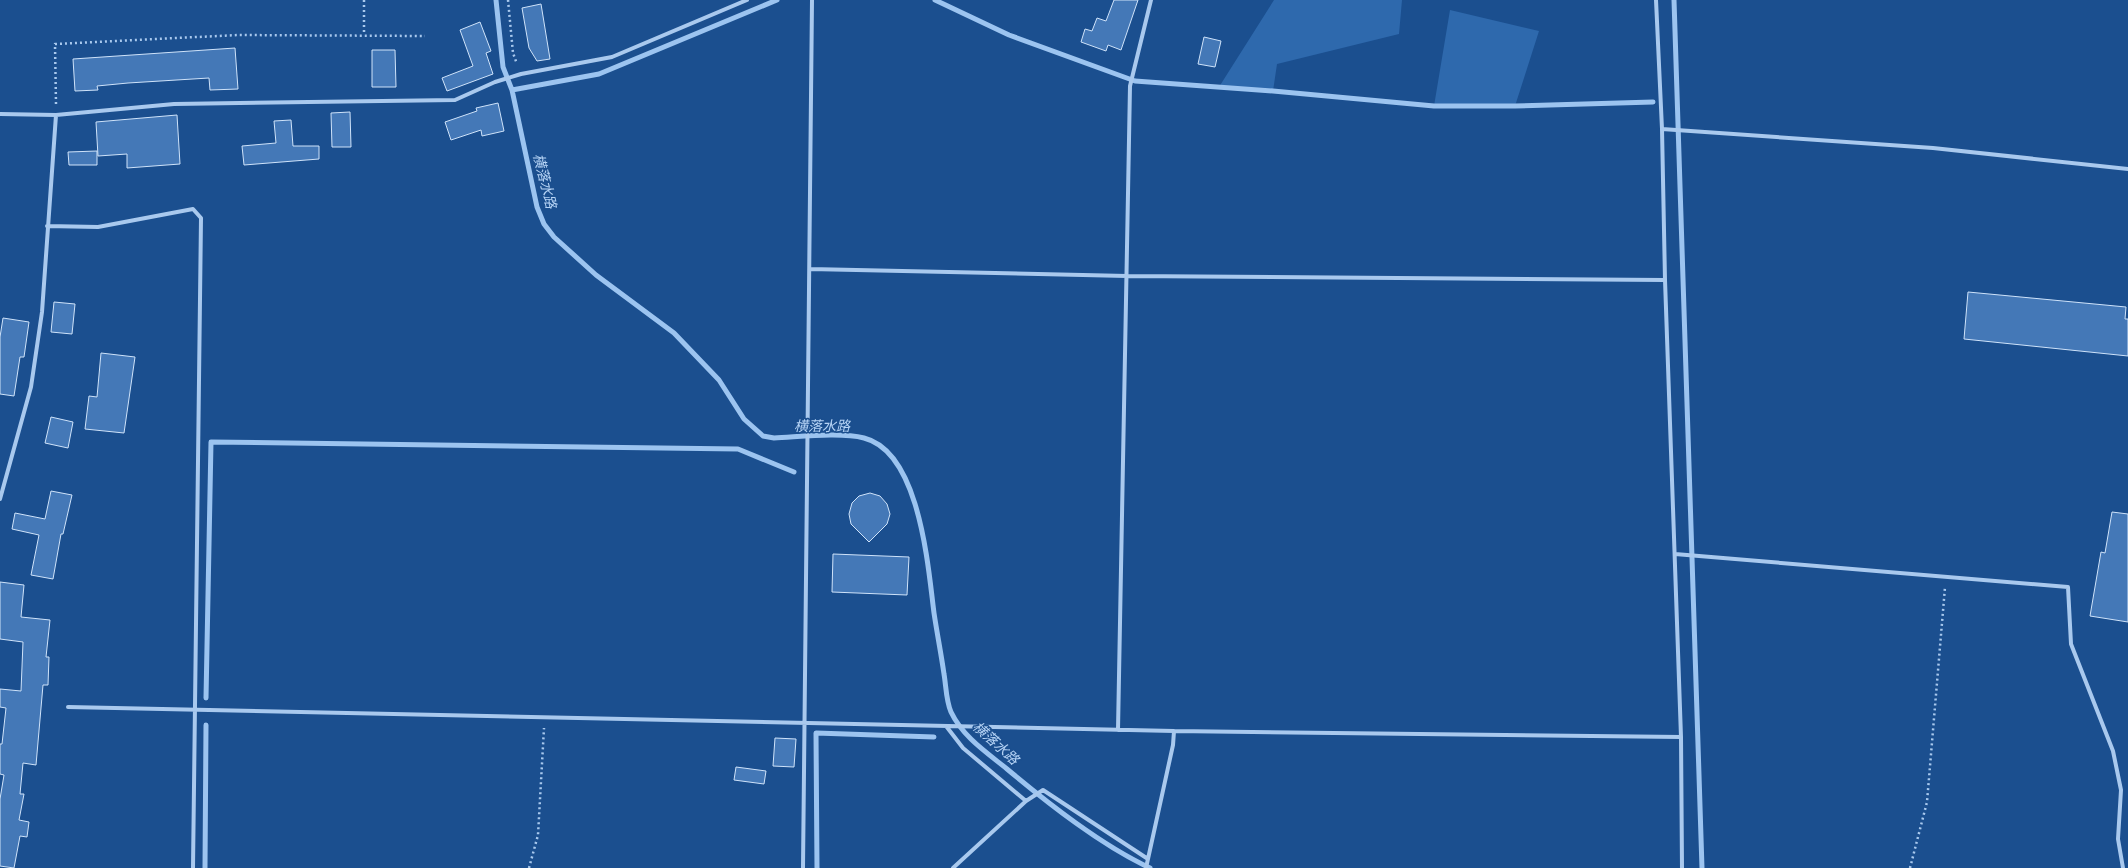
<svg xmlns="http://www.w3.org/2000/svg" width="2128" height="868" viewBox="0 0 2128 868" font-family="'Nunito Sans','Noto Sans JP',sans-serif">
<rect width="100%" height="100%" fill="#1b4f8f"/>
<path fill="#2e69ad" d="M1274,0h128l-3,34 -122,30 -4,27 -54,-4z
M1450,10l89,21 -24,75h-81z"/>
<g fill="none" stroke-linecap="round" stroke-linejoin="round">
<path stroke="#9cc4f0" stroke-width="5" d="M496,0l7,67 9,23 25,117 7,17 10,13 42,38 78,58 45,47 25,39 19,17 11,2c25,-1 66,-6 90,0 56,14 64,129 70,175 3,20 7,40 10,61 2,11 2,27 7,38 12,25 35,40 56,57 42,35 94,76 143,99
M935,0l74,35 126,46 138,10 161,15h81l138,-4
M1674,0l28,868
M512,90l87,-16 178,-74
M206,698l5,-256 527,7 56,23
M205,868l1,-143
M817,868l-1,-135 118,4"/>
</g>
<path fill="#4478b7" stroke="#cfe3fa" d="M1114,0h24l-17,50 -13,-5 -2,6 -25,-9 4,-13 7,2 5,-13 9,3z
M541,4l9,55 -13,2 -8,-13 -7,-40z
M480,22l11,29 -5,2 7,21 -46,17 -5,-13 31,-12 -13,-36z
M1204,37l17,4 -6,26 -17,-3z
M235,48l3,41 -28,1 -1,-12 -81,5 -31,3 1,4 -23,1 -2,-32z
M372,50h23l1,37h-24z
M498,103l6,28 -22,5 -1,-6 -30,10 -6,-18 32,-11 -1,-3z
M350,112l1,35h-19l-1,-34z
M177,115l3,49 -53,4v-14l-29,2 -2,-34z
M291,120l2,26h26v13l-75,6 -2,-19 34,-3 -2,-22z
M97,151v14h-28l-1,-13z
M1968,292l158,15 -1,12h3v37l-164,-17z
M54,302l21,2 -3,30 -21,-2z
M3,318l26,4 -5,35h-4l-6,39 -14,-2v-57z
M101,353l34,4 -11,76 -39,-4 4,-33 8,1z
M51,417l22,5 -5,26 -23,-5z
M51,491l21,4 -9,39h-2l-8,45 -22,-4 8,-40 -27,-6 3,-16 30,6z
M870,493l10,3 7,8 3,10 -3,10 -18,18 -18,-18 -2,-10 3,-11 7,-7z
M2112,512l16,2v108l-38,-6 11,-64 4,1z
M833,554l76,3 -2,38 -75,-3z
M0,582l24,3 -3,32 29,3 -4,37h3l-1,28h-5l-7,80 -13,-2 -3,31h4l-5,26 10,2 -2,15 -7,-1 -6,32 -14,-2v-67l4,-24 -4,-1v-30h2l4,-36 -6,-1v-18l21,2 2,-49 -23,-3z
M775,738l21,1 -2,28 -21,-1z
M736,767l30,4 -2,13 -30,-4z"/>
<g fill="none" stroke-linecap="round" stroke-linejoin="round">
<path stroke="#a9c9ee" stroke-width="2.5" stroke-dasharray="2 3" stroke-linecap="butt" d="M364,0v35
M508,0l5,53 4,11
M56,104l-1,-60 183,-9 187,1
M529,868l9,-33 6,-107
M1910,868l17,-66 18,-215"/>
<path stroke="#a9c9ee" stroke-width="4" d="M1656,0l6,129 3,151 16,457 1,131
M0,114l56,1 118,-11 281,-4 40,-18 26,-8 91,-17 135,-57
M1662,129l271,19 195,21
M47,226l51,1 95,-18 8,9 -8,650
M810,269l317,7 538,4
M0,499l31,-112 11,-75 14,-197
M1675,554l393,33 3,57 42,107 8,39 -3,49 5,29
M68,707l1106,24 507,6
M946,726l17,22 63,53
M1118,730l12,-644 21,-86
M803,868l9,-868
M953,868l73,-67 17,-11 105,69
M1146,868l27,-123 1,-14"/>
</g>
<g text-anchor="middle" stroke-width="3" stroke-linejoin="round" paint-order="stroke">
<g font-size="14" font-style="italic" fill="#b5d3f5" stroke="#1b4f8f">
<text transform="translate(545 181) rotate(76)" y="5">横落水路</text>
<text x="822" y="431">横落水路</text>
<text transform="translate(996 743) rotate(42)" y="5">横落水路</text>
</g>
</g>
</svg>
